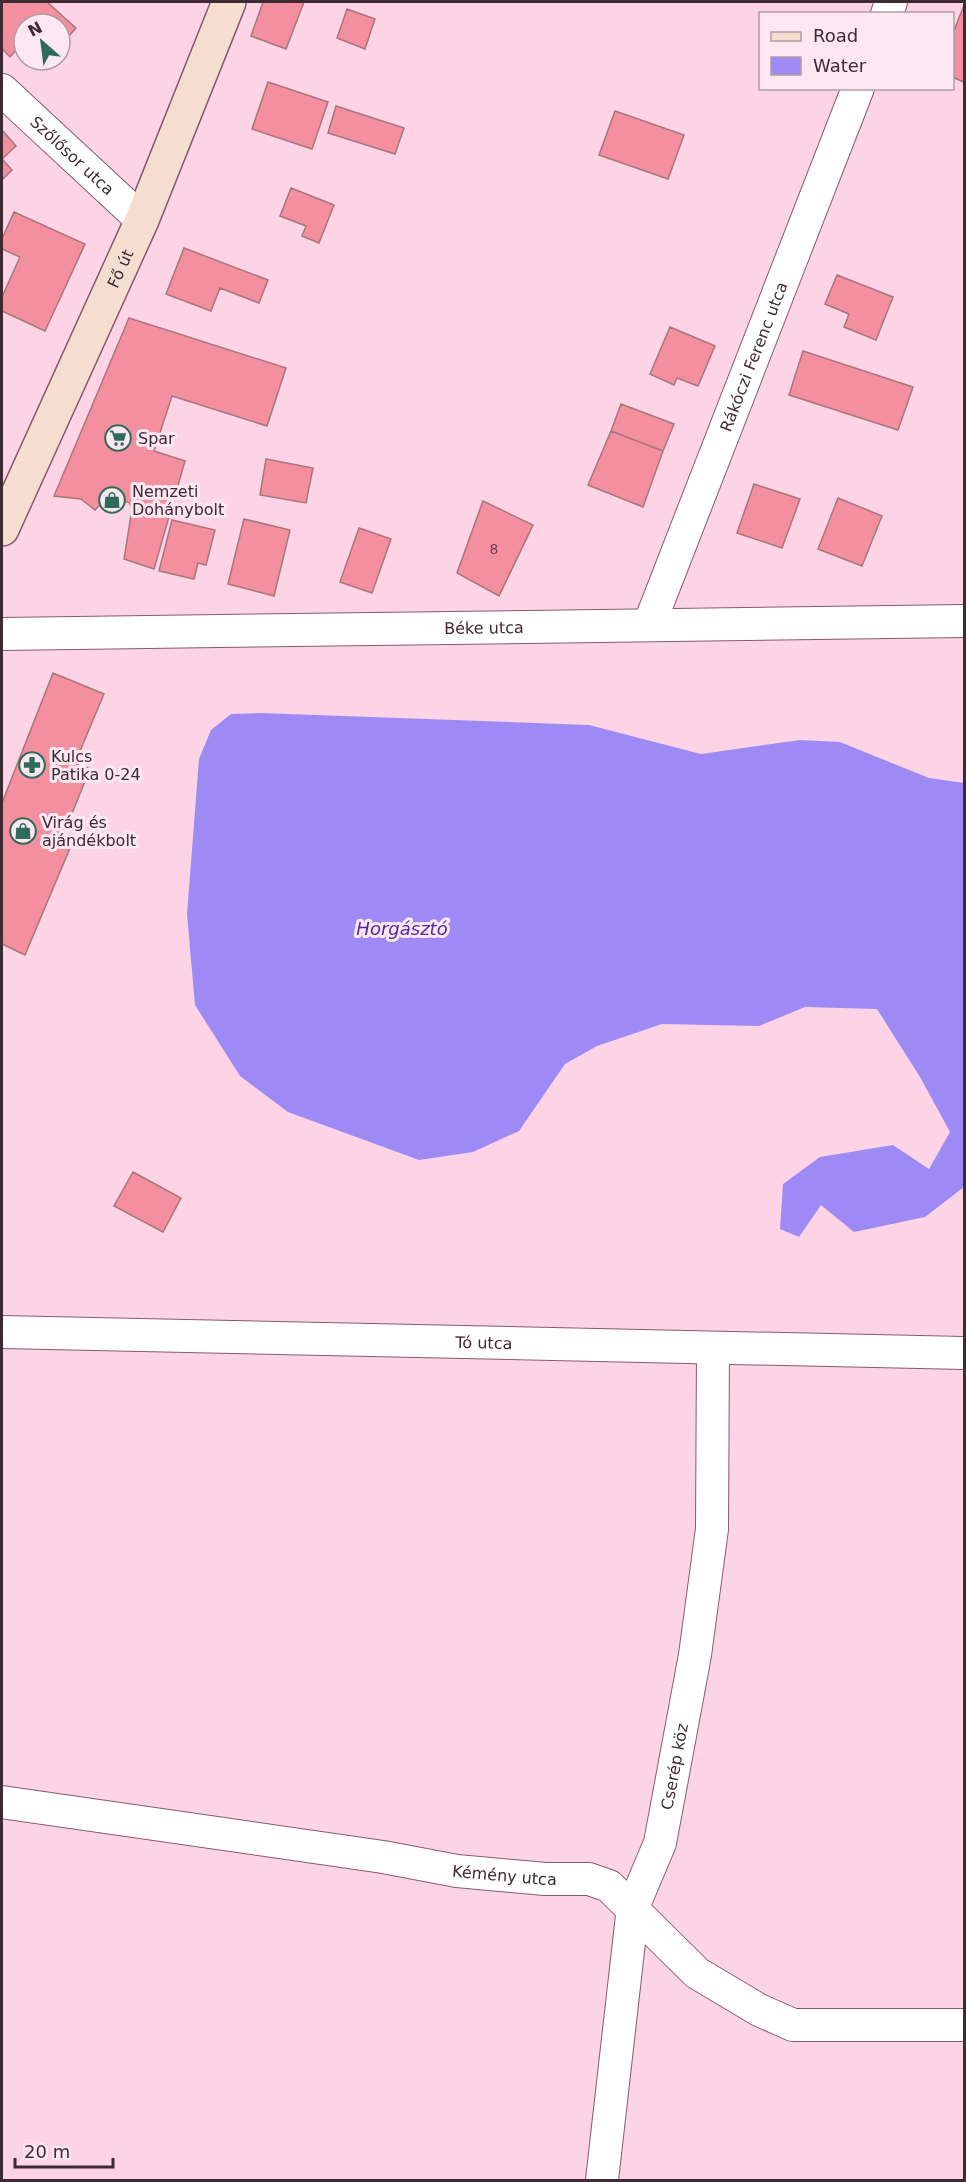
<svg xmlns="http://www.w3.org/2000/svg" width="966" height="2182" viewBox="0 0 966 2182" font-family="'DejaVu Sans',sans-serif">
<rect width="100%" height="100%" fill="#fdd4e6"/>
<path fill="#9e8af5" d="M260,713l329,12 112,29 99,-14 40,2 89,36 35,5v404l-39,30 -71,15 -33,-27 -22,32 -19,-8 3,-45 37,-27 73,-12 36,24 21,-37 -30,-55 -43,-68 -72,-2 -46,19 -97,-2 -65,22 -32,18 -46,67 -46,21 -54,8 -131,-48 -48,-36 -45,-71 -8,-91 12,-155 12,-29 20,-16z"/>
<path fill="#f48f9f" stroke="#a7767c" stroke-width="1.5" d="M2,2h45l29,26 -16,18v-22h-36v17l-14,16 -8,-8z
M263,2h41l-18,47 -35,-13z
M964,5v77l-12,-5v-41z
M347,9l28,10 -10,30 -28,-11z
M268,82l60,20 -16,47 -60,-20z
M336,106l68,22 -9,26 -67,-21z
M615,111l69,24 -16,44 -69,-24z
M2,130l14,16 -14,13z
M2,159l10,11 -10,10z
M291,188l43,17 -15,38 -17,-7 4,-10 -26,-10z
M14,212l71,32 -40,87 -43,-20v-14l18,-40 -18,-8v-10z
M184,248l84,32 -9,23 -39,-15 -9,23 -45,-17z
M837,275l56,22 -17,43 -32,-13 5,-13 -24,-10z
M129,318l157,50 -19,58 -95,-30 -18,55 31,10 -31,108 -30,-10 8,-50 -2,-6 -21,-7 -14,14 -14,-11 -27,-3z
M670,327l45,19 -17,40 -21,-8 -3,7 -24,-11z
M803,351l110,36 -15,43 -109,-35z
M621,404l53,20 -11,27 -52,-20z
M611,431l52,20 -20,56 -55,-22z
M266,459l47,9 -7,35 -46,-8z
M754,484l46,15 -18,49 -45,-15z
M838,498l44,18 -20,50 -44,-17z
M483,501l50,24 -34,71 -42,-23z
M244,519l46,11 -16,66 -46,-12z
M172,520l43,10 -9,35 -8,-2 -4,16 -35,-8z
M359,528l32,11 -19,54 -32,-11z
M53,673l51,21 -29,69 15,6 -30,74 10,5 -45,107 -23,-11v-141z
M133,1172l48,26 -18,34 -49,-26z"/>
<g fill="none" stroke-linecap="round" stroke-linejoin="round">
<g stroke="#865a6e" stroke-width="34">
<g id="street">
<path d="M887,14l4,-12"/>
<path id="s1" d="M2,90l140,130"/>
<path id="s2" d="M649,625l209,-537"/>
<path id="s3" d="M2,634l962,-13"/>
<path id="s4" d="M2,1332l962,21"/>
<path id="s5" d="M2,1802l381,55 74,14 88,8h44l20,7 88,87 62,37 34,15h171"/>
<path id="s6" d="M602,2180l31,-273 27,-64 35,-188 17,-126 1,-181"/>
</g>
</g>
<g stroke="#865a6e" stroke-width="36">
<g id="secondary">
<path id="s7" d="M2,529l140,-309 87,-218"/>
</g>
</g>
<use href="#street" stroke="#fff" stroke-width="32"/>
<use href="#secondary" stroke="#f5ddd0" stroke-width="33"/>
</g>
<defs>
<g id="supermarket-ring" transform="scale(1.35)"><circle r="9.5" fill="#fde8f1" stroke="#2e6c59" stroke-width="1.5"/><path d="M-6-5.5h2.5l.6 2H6L4.5 2H-2.5L-4.4-4H-6ZM-1.5 3.2a1.3 1.3 0 1 0 .1 0ZM3 3.2a1.3 1.3 0 1 0 .1 0Z" fill="#2e6c59"/></g>
<g id="shop-ring" transform="scale(1.35)"><circle r="9.5" fill="#fde8f1" stroke="#2e6c59" stroke-width="1.5"/><path d="M-5-2.5h2.3a2.7 3.5 0 0 1 5.4 0H5L5.5 6h-11ZM-1.5-2.5h3a1.5 2.3 0 0 0-3 0Z" fill="#2e6c59"/></g>
<g id="pharmacy-ring" transform="scale(1.35)"><circle r="9.5" fill="#fde8f1" stroke="#2e6c59" stroke-width="1.5"/><path d="M-2-6h4v4h4v4h-4v4h-4v-4h-4v-4h4Z" fill="#2e6c59"/></g>
</defs>
<g fill-rule="evenodd">
<use href="#supermarket-ring" x="118" y="438"/>
<use href="#shop-ring" x="112" y="500"/>
<use href="#pharmacy-ring" x="32" y="765"/>
<use href="#shop-ring" x="23" y="831"/>
</g>
<g text-anchor="middle" stroke-width="6" stroke-linejoin="round" paint-order="stroke">
<g font-size="14" fill="#6c434e">
<text x="494" y="554">8</text>
</g>
<g font-size="16" fill="#3e2a33" stroke="#fde8f1">
<text dy="6" stroke="none"><textPath href="#s1" startOffset="96">Szőlősor utca</textPath></text>
<text dy="6" stroke="none"><textPath href="#s7" startOffset="286">Fő út</textPath></text>
<text dy="6" stroke="none"><textPath href="#s2" startOffset="288">Rákóczi Ferenc utca</textPath></text>
<text dy="6" stroke="none"><textPath href="#s3" startOffset="482">Béke utca</textPath></text>
<text dy="6" stroke="none"><textPath href="#s4" startOffset="482">Tó utca</textPath></text>
<text dy="6" stroke="none"><textPath href="#s6" startOffset="422">Cserép köz</textPath></text>
<text dy="6" stroke="none"><textPath href="#s5" startOffset="508">Kémény utca</textPath></text>
</g>
<g font-size="16" fill="#3e2a33" stroke="#fde8f1" text-anchor="start">
<text x="138" y="444">Spar</text>
<text x="132" y="497">Nemzeti<tspan x="132" dy="18">Dohánybolt</tspan></text>
<text x="51" y="762">Kulcs<tspan x="51" dy="18">Patika 0-24</tspan></text>
<text x="42" y="828">Virág és<tspan x="42" dy="18">ajándékbolt</tspan></text>
</g>
<g font-size="18" font-style="italic" fill="#4f28a4" stroke="#fde8f1">
<text x="402" y="935">Horgásztó</text>
</g>
</g>
<rect width="966" height="2182" fill="none" stroke="#3e2a33" stroke-width="6"/>
<rect x="759" y="12" width="195" height="78" fill="#fde8f1" stroke="#b19ca5" stroke-width="1.5"/>
<rect x="771" y="32" width="30" height="9" fill="#f5ddd0" stroke="#b19ca5" stroke-width="1.5"/>
<text x="813" y="42" font-size="18" fill="#3e2a33">Road</text>
<rect x="771" y="57" width="30" height="18" fill="#9e8af5" stroke="#b19ca5" stroke-width="1.5"/>
<text x="813" y="72" font-size="18" fill="#3e2a33">Water</text>
<g transform="translate(42 42) rotate(332)"><circle r="28" fill="#fde8f1" stroke="#b19ca5" stroke-width="1.5"/>
<path d="M0-4.5L10 22L0 15L-10 22Z" fill="#2e6c59"/>
<text y="-9" font-size="16" font-weight="bold" text-anchor="middle" fill="#3e2a33">N</text>
</g>
<path d="M15 2158v9h98v-9" fill="none" stroke="#3e2a33" stroke-width="3"/>
<text x="24" y="2158" font-size="18" fill="#3e2a33" stroke="#fde8f1" stroke-width="4.5" paint-order="stroke">20 m</text>
</svg>
